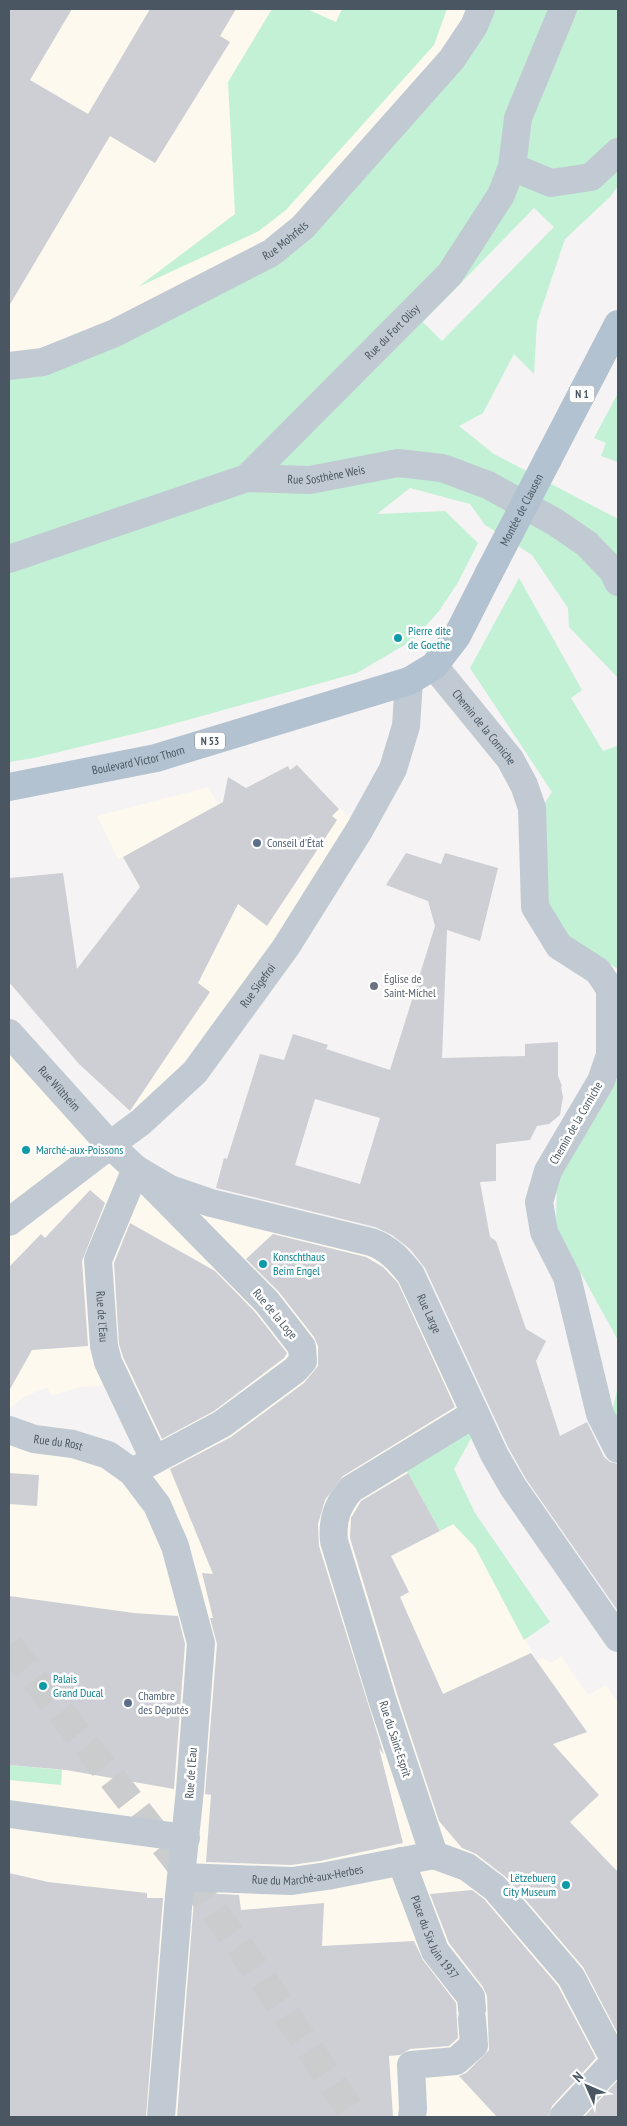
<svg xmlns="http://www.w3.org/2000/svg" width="627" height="2126" viewBox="0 0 627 2126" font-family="'PT Sans Narrow',sans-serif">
<rect width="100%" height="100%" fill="#f5f3f3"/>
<path fill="#fdf9ef" d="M9,9h472l-209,244 -263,113z
M297,765l63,64 -219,293 -64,-60 3,-5 -37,-35 24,-27 29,-51 44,-57 -17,-30 -5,3 -21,-44 111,-29 10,17 9,-4 -2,-5 1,-7 5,-4 7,-1 7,6 43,-23 2,3z
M9,1033l127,136 251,81 87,164 -74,45 40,71 13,-6 22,23 62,114 5,-3 9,5 10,-7 27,39 18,-10 12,17v415h-609v-687l99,25 46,4 -47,-74 -27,2 -29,9 -4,-9 -25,11 -13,11z"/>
<path fill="#c3f1d5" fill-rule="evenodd" d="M272,9h35l29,13 6,-13h105l-13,36 -148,165 -27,21 -121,56 97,-73 -7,-132z
M481,9h137v177l-8,11 -45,42 -28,83 -3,52 -20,-20 -31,59 -24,13 35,28 124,65v159l-49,-51 -1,-19 -36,-53 -47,-30 -15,-21 -60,-16 -33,26 68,-3 33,32 -21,41 -18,27 -26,29 -56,33 -195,54 -128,31 -25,4v-388l263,-121zM534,208l20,19 -112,114 -19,-19z
M618,393v69l-17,-6 5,-13 -12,-5z
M519,578l63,112 -11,8 32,53 14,-5 1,-47v270l-52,-33 -20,-33 -3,-97 9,-14 -82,-124z
M618,1077v263l-62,-112 1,-48z
M618,1386v51l-7,-21z
M470,1429l3,6 -19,34 21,44 75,109 -26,18 -49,-93 -22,-23 -13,7 -35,-63z
M9,1765l53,5 -1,15 -52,-5z"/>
<path fill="#cdcfd5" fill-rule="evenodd" d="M9,9h63l-42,71 58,34 62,-105h86l-16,27 10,6 -75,121 -45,-27 -101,170z
M297,765l42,44 -7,7 5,4 -70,106 -29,-22 -40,79 12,9 -80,119 -51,-47 -70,-82v-104l54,-5 14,96 63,-82 -17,-30 100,-55 5,-25 18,11 42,-22 2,4z
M406,853l35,11 4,-11 53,15 -18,73 -33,-11 -5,128 83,-2v-12l33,-2v34l4,10 -1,1 2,10 -3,18 -11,9 -12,2 -7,14 -34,4v37l-16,1 10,55 6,4 30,88 20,12 -10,20 24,75 27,-14 17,35 6,5 8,2v147l-92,-132 -18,-32 -83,-179 -15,-19 -18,-14 -17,-8 -159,-39 8,-30 3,1 33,-105 24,6 9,-26 35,11 -2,4 64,21 45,-144 -7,-25 -42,-16zM315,1099l65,19 -20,66 -65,-19z
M90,1190l15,13 -23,58 6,85 -56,4 -23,41v-124l32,-33 4,4z
M130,1223l85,48 40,41 32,41 -3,5 -70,53 -52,28 -39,-82 -4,-13 -5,-81z
M273,1234l93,23 17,10 15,16 57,124 -112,69 -18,24 -7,24 1,22 65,209 -5,-7 24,95 -83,18 -29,4 -85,-3 5,-67 -6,-1 12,-150 -7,-26h3l-11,-45 11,1 -43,-105 61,-32 73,-54 14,-17v-20l-4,-9 -35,-45 -33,-33z
M9,1473l30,2 -2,31 -28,-2z
M408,1473l32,58 -49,25 18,36 -9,5 43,97 88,-41 56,79 -34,12 46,51 -29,27 48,50v162l-35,-67 -76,-89 -31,-24 -14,-6 -23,-27 -41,-124 -48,-159 1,-20 10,-17z
M9,1596l125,17 44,3 7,28 -11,145 -108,-19 -57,-5z
M9,1873l39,9 99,11v5h16l-17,219h-137z
M472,1890l12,9 74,87 38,72 -44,48 -4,11h-51l-38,-41 7,-3 23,-23 -2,-54 -4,-9 -34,-44 -19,-49z
M204,1893l35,2 2,15 83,-7 -2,43 92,-5 9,19 33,43 2,35 -9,8 -39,3 -10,6 -11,1 4,61h-216l17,-218h9z
M618,2080v37h-34z"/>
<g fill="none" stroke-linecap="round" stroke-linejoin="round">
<path stroke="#caccce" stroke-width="28" stroke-dasharray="28 14" stroke-linecap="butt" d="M9,1646l182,233 71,99 93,139"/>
<g stroke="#c1cad2" stroke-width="28">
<path id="s1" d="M110,1145l31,-23 54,-50 91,-125 74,-118 33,-60 13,-43 3,-45"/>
<path id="s2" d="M132,1472l90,-48 73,-54 8,-9 -1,-14 -35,-45 -131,-133 -38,91 6,86 4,16 46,97"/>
<path d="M9,1814l177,24"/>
<path d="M412,2117l1,-8 -2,-44 45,-4 18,-16 -2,-26"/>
</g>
<g stroke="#c1cad2" stroke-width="28">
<path d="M512,167l39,16 40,-6 27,-25"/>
<path id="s3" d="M9,366l34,-4 72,-29 156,-80 32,-26 149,-168 22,-33 7,-17"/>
<path id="s4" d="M247,478l203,-204 51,-79 11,-28 6,-49 45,-109"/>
<path id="s5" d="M9,559l238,-81 63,2 88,-17 44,5 46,17 67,37 32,22 26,27 5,11"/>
<path id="s6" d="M434,666l76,93 14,26 8,23 3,99 24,39 39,25 12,18v66l-9,26 -53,90 -9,31 5,30 23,45 33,137 18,35"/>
<path id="s7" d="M9,1033l101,112 26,24 34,20 41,14 160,39c18,6 29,19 40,33l83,179 19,33 105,151"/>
<path d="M9,1222l101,-77"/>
<path id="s8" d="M9,1430l25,9 39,5 35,11 24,17 25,33 18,41 26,97 -11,147 -11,106 -18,221"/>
<path d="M434,1855l-51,-153 -49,-161c-2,-21 3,-36 17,-52l123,-75"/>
<path d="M434,1855l33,12 28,21 76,89 44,84"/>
<path id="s9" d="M401,1861l34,90 36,46 1,12"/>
<path id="s10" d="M182,1877l110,4 35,-5 107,-21"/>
<path d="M563,2117l52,-56"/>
</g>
<g stroke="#b3c2d1" stroke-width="28">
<path d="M548,459l70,-135"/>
<path id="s11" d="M9,787l147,-29 253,-77 25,-15 23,-30 32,-63"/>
</g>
<path stroke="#b3c2d1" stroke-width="28" id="s12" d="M489,573l59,-114"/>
</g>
<g fill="#0f9aa8" stroke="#fff" stroke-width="2">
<circle cx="398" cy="638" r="5"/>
<circle cx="26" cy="1150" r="5"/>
<circle cx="263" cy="1264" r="5"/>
<circle cx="43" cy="1686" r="5"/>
<circle cx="566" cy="1885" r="5"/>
</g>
<g fill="#5c6f8a" stroke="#fff" stroke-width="2">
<circle cx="257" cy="843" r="5"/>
<circle cx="128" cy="1703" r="5"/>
</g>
<circle fill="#6b7280" stroke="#fff" stroke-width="2" cx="374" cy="986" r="5"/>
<g text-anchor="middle" stroke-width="5" stroke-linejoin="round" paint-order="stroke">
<g fill="#fff" stroke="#808990" stroke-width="1">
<rect x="569.5" y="385.5" width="25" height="17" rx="4"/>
<rect x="195" y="732.5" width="30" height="17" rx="4"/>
</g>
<g font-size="11" font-weight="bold" fill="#4a5661">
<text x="582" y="398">N 1</text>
<text x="210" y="745">N 53</text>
</g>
<g font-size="12" fill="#4a5661" stroke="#fff">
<text dy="4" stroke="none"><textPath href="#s3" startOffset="306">Rue Mohrfels</textPath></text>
<text dy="4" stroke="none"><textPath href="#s4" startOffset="206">Rue du Fort Olisy</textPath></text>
<text dy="4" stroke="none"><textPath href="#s5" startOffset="331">Rue Sosthène Weis</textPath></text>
<text dy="4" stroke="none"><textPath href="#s12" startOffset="71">Montée de Clausen</textPath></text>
<text dy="4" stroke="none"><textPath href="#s6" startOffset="79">Chemin de la Corniche</textPath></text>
<text dy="4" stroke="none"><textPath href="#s11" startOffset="132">Boulevard Victor Thorn</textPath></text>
<text dy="4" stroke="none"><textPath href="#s1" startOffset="219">Rue Sigefroi</textPath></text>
<text dy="4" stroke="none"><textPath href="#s7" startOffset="75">Rue Wiltheim</textPath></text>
<text transform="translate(576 1123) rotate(-60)" y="4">Chemin de la Corniche</text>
<text dy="4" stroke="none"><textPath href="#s7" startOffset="529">Rue Large</textPath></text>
<text transform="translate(275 1314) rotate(50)" y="4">Rue de la Loge</text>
<text dy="4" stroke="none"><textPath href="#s2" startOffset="618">Rue de l'Eau</textPath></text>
<text dy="4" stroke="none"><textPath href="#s8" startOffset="51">Rue du Rost</textPath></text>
<text transform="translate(395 1739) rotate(72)" y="4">Rue du Saint-Esprit</text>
<text transform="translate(191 1773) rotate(-86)" y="4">Rue de l'Eau</text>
<text dy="4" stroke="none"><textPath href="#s10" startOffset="126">Rue du Marché-aux-Herbes</textPath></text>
<text dy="4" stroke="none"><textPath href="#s9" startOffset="84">Place du Six Juin 1937</textPath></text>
</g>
<g font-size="12" fill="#0d838f" stroke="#fff" text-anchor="start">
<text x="408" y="635">Pierre dite<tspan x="408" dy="14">de Goethe</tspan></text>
<text x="36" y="1154">Marché-aux-Poissons</text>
<text x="273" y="1261">Konschthaus<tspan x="273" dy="14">Beim Engel</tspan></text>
<text x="53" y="1683">Palais<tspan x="53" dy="14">Grand Ducal</tspan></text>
<text x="556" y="1882" text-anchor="end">Lëtzebuerg<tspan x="556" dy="14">City Museum</tspan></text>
</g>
<g font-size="12" fill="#4e5e75" stroke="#fff" text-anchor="start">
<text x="267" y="847">Conseil d'État</text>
<text x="138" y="1700">Chambre<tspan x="138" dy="14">des Députés</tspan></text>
</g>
<g font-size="12" fill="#5b616d" stroke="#fff" text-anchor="start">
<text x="384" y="983">Église de<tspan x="384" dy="14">Saint-Michel</tspan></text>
</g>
</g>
<rect width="627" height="2126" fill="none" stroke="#4a5661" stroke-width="20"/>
<g transform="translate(587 2086) rotate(315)" stroke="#ffffff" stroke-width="4" paint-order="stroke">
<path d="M0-4L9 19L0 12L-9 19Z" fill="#4a5661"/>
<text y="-8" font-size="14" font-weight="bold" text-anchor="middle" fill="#4a5661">N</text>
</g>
</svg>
